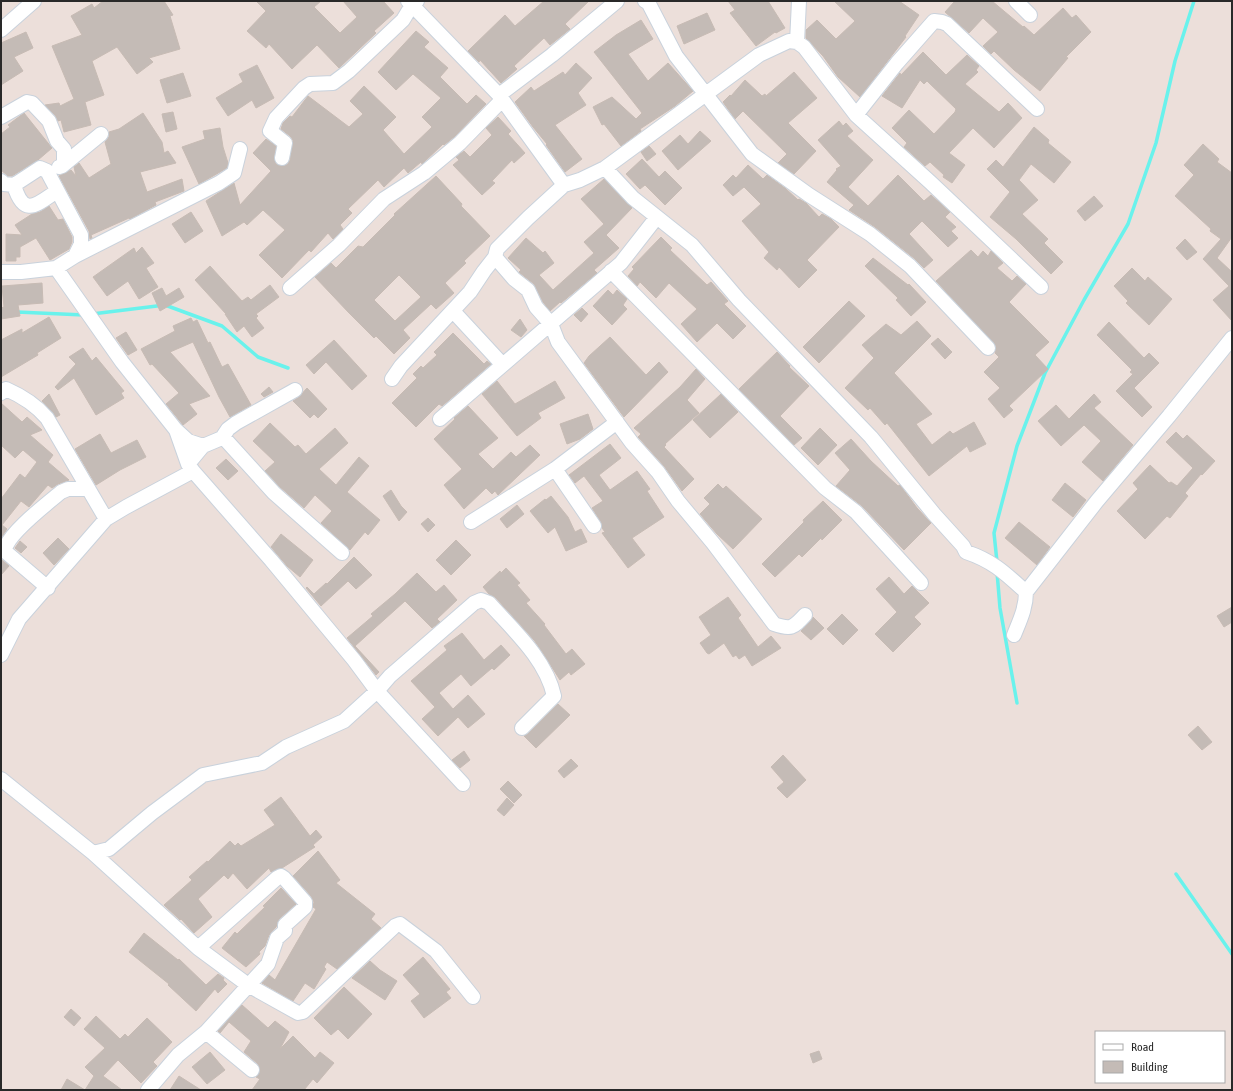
<svg xmlns="http://www.w3.org/2000/svg" width="1233" height="1091" viewBox="0 0 1233 1091" font-family="'Asap Condensed',sans-serif">
<rect width="100%" height="100%" fill="#ecdfda"/>
<g fill="none" stroke-linecap="round" stroke-linejoin="round">
<path stroke="#69f2ec" stroke-width="3.5" d="M15,314l2,-2 67,3
M92,314l73,-9 57,21 36,31 30,11
M997,562l-3,-29 23,-87 28,-73 39,-73 44,-76 28,-81 19,-82 19,-60
M997,572l3,36 17,95
M1176,874l56,80"/>
</g>
<path fill="#c4bbb6" stroke="#c7bbb4" fill-rule="evenodd" d="M103,1h61l9,14 -3,1 10,33 -31,9 4,4 -16,12 -20,-27 -25,14 12,34 -19,7 6,23 -27,7 -3,-12 -3,1 -3,-6 -10,-10 14,-2 1,3 14,-7 -22,-53 30,-11 -11,-19 21,-12 2,4z
M256,1h65l-7,6 26,26 17,-16 -14,-16h40l11,12 -20,18 2,2 -37,35 -22,-23 -25,24 -23,-25 -3,4 -19,-17 19,-20z
M544,1h45l-24,23 5,5 -20,16 -6,-7 -30,28 3,3 -16,14 -21,-23 -1,2 -11,-11 37,-36 10,11z
M728,1h40l17,27 -9,5 -1,-1 -19,14 -26,-33 5,-3z
M834,1h65l20,14 -14,21 1,1 -46,60 -22,-20 -15,-21 -17,-18v-8l11,-10 19,19 19,-18z
M955,1h37l31,26 1,-1 10,9 29,-27 9,10 4,-3 15,17 -25,25 2,1 -28,33 -26,-21 -20,-19 -3,3 -8,-8 15,-14 -15,-14 -14,15 -24,-21z
M707,13l8,17 -31,14 -7,-18z
M641,20l12,19 -25,15 20,27 20,-18 25,28 -18,15 -35,23 1,2 -20,15 -17,-22 -2,1 -9,-18 19,-10 24,22 6,-6 -48,-61 22,-17z
M416,31l13,11 -5,5 24,21 -8,9 27,27 9,-9 10,9 -32,33 -10,8 -1,-1 -21,20 -1,-2 -13,11 -4,-5 -20,19 -6,-7 -30,29 4,4 -12,12 3,4 -10,10 -5,-6 -17,19 -2,-2 -27,28 -23,-23 26,-25 -22,-20 -16,15 -3,-3 -22,14 -16,-35 28,-18 6,22 31,-34 -18,-18 13,-14 10,7 -2,11 2,7 5,2 7,-2 2,-4 3,-20 -3,-4 -9,-7 2,-6 7,-7 2,1 16,-21 41,31 14,-13 -13,-13 14,-15 32,31 -13,13 21,24 28,-27 -10,-10 19,-19 -28,-24 -17,16 -18,-18z
M26,32l7,16 -19,9 9,14 -22,14v-42z
M923,52l23,23 21,-20 12,11 -3,4 2,2 -13,12 34,28 9,-9 14,15 -28,30 -21,-20 -24,25 16,12 -13,18 -9,-6 1,-2 -14,-13 -5,4 -21,-19 3,-4 -15,-15 17,-18 25,24 21,-22 1,-3 -29,-28 -3,3 -4,-4 -18,28 -20,-12 18,-23 1,2z
M576,63l16,15 -14,15 8,12 -31,20 27,34 -17,13 -19,-27 1,-1 -14,-17 -18,-25 16,-15 3,4 29,-19 2,3z
M257,65l17,33 -18,10 -4,-8 -24,16 -12,-18 27,-16 -4,-8z
M794,72l23,26 -29,25 28,28 -22,23 -16,-11 9,-9 -44,-43 -8,8 -12,-17 7,-7 1,1 14,-16 17,16 3,-2 1,2z
M183,73l8,23 -24,7 -7,-23z
M173,112l4,17 -11,3 -4,-18z
M24,113l28,35 -14,12 -26,16h-4l-7,-6v-36l9,-7 -2,-2z
M143,113l19,29 2,11 4,-2 8,12 -36,9 7,20 35,-13 2,12 -29,11 1,3 -26,14 -1,-1 -38,17 1,3 -2,1 -1,-8 -30,-55 12,-6 5,6 -2,-9 5,-4 10,15 22,-14 -6,-22 4,-5v-5l10,-3z
M498,117l13,14 -3,3 17,19 -11,10 -2,-3 -20,21 3,2 -13,12 -29,-30 6,-5 -3,-3 8,-6 6,6 22,-22 -6,-7z
M839,121l4,5 3,-3 7,8 -6,5 26,24 -25,27 20,19 30,-31 26,26 7,-6 19,17 -5,5 11,10 -5,4 7,7 -10,9 -26,-26 -13,13 24,26 -9,8 -9,-9 -40,-32 -26,-17 5,-5 -27,-23 10,-12 -1,-1 5,-3 -23,-26z
M1034,127l15,13 -1,3 23,19 -17,21 -23,-19 -12,16 19,20 -16,14 26,25 -4,4 19,19 -12,12 -35,-35 -26,-22 20,-25 -23,-23 9,-9 7,7z
M220,128l3,19 5,16 -1,5 -28,16 -17,-37 23,-8 -2,-8z
M700,131l11,10 -33,29 -16,-19 18,-16 8,9z
M1203,144l16,15 -2,3 15,11v64l-15,21 15,14v49l-19,-21 16,-14 -26,-27 18,-20 -11,-8 1,-2 -36,-33 19,-21 -10,-10z
M649,146l7,8 -9,7 -6,-9z
M642,159l17,18 6,-6 17,17 -17,17 -20,-20 -5,4 -14,-15z
M748,165l15,14 4,-4 18,13 13,12 1,-1 7,4 13,14 3,-3 9,5 8,8 -32,33 10,10 -18,18 -20,-21 -2,3 -13,-12 5,-6 -27,-31 19,-17 -17,-17 -11,9 -10,-11 10,-10 3,3z
M436,176l26,28 -1,2 29,30 -26,25 2,2 -21,20 9,10 -18,16 -5,-5 -28,26 7,8 -16,16 -18,-18 -2,2 -25,-25 -34,-36 16,-14 5,5 22,-22 5,1 32,-32 -1,-1zM399,275l22,22 -26,24 -21,-21z
M604,179l28,29 -26,27 13,13 -25,22 3,3 -36,30 -1,-1 -10,9 -7,-9 -9,-18 -14,-11 -1,-1 2,-2 -13,-12 18,-20 17,15 2,-2 9,12 -15,12 14,15 41,-37 -10,-11 20,-18 -23,-25z
M1094,196l9,10 -18,15 -8,-10z
M49,206l9,14 5,-1 9,18v5l-3,7 -19,11 -14,-22 -16,9v10h-4v4h-10v-27l16,1 -7,-10 17,-11 8,-2z
M191,212l12,19 -18,12 -13,-19z
M661,237l11,11 -2,2 37,35 4,-3 17,19 -4,3 22,22 -13,13 -16,-16 -20,19 -16,-18 16,-15 -28,-26 -13,15 -16,-16 -3,4 -9,-10 6,-7 -2,-2z
M1185,239l12,13 -10,8 -11,-12z
M142,247l12,16 -8,5 12,19 -19,12 -11,-18 -21,15 -14,-19 41,-29 2,5z
M971,250l7,7 5,-6 5,5 3,-5 12,12 -6,5 15,13 5,-5 9,8 -17,18 40,40 -14,13 13,14 -39,37 4,4 -9,8 -16,-19 12,-11 -16,-16 15,-15 -4,-4 1,-7 -60,-65z
M873,258l35,27 1,-1 17,18 -15,14 -15,-16 2,-2 -33,-32z
M210,266l32,35 6,-4 3,3 19,-15 9,12 -23,17 2,2 -2,2 8,10 -12,9 -8,-11 -7,6 -12,-18h1l-31,-34z
M1132,268l13,13 3,-4 24,22 -23,26 -23,-22 2,-2 -14,-15z
M42,283l1,20 -25,2 2,11 -19,3v-11l3,-1 -2,-21z
M162,288l4,8 13,-8 5,9 -24,14 -8,-18z
M608,290l5,5 4,-5 10,9 -4,6 4,4 -15,16 -19,-19z
M849,301l16,15 -46,47 -16,-16z
M582,308l6,6 -7,8 -7,-7z
M49,317l12,21 -24,15 1,2 -37,22v-37l21,-11v4z
M191,318l2,4 4,-2 11,23 2,-1 12,25 6,-3 23,41 -21,12 -11,-20 -26,-55 -23,10 40,44 -21,8 8,10 -14,11 -17,-21 13,-11 -27,-29 -2,1 -9,-16 34,-18 -2,-5z
M520,319l7,11 -6,7 -10,-7z
M917,321l14,15 -37,37 38,41 -16,10 16,21 18,-14 3,3 21,-12 12,22 -16,8 -3,-6 -38,30 -42,-53 -2,2 -15,-17 -2,2 -23,-22 29,-30 -12,-13 24,-21 15,11z
M1109,322l35,36 5,-5 10,10 -25,25 18,19 -10,10 -26,-26 17,-17 -3,-2 2,-2 -35,-35z
M126,332l11,18 -9,5 -12,-17z
M453,333l31,31 3,-3 4,3 -49,42 -3,-2 -23,23 -24,-24 25,-25 -4,-4 8,-8 2,2 14,-13 -3,-3z
M610,337l36,38 13,-13 9,10 -44,45 -40,-54 5,-7z
M938,338l14,14 -7,7 -14,-15z
M334,340l33,36 -15,14 -26,-28 -12,12 -8,-9z
M83,348l9,13 4,-4 28,34 -3,2 3,5 -28,17 -22,-37 -16,12 -3,-3 21,-23 -7,-7z
M777,352l13,14 -1,1 20,19 -29,30 22,22 -8,7 -55,-56z
M696,369l9,10 -18,21 12,13 -34,31 1,1 -2,2 30,32 -12,12 -18,-25 -25,-28 -1,-1 3,-3 -7,-6 46,-41z
M497,381l18,23 40,-23 10,17 -27,15 3,5 -24,18 -35,-42z
M269,387l4,5 -9,5 -3,-3z
M307,388l20,21 -9,9 -4,-4 -4,4 -17,-17 6,-4z
M49,394l11,21 -4,2 -14,-16z
M721,394l17,18 -28,26 -17,-18z
M1094,394l7,8 -7,6 39,37 -30,36 -21,-19 19,-21 -17,-16 -23,21 -23,-25 18,-16 13,14z
M1,403l21,19 5,-5 15,13 -12,5 23,20 -5,7 21,18 -11,4 -6,4 -4,-3 -19,22 -8,-6 -19,24 5,4 -6,9v-39l19,-25 5,4 12,-16 -14,-12 -8,8 -14,-13z
M468,406l30,32 -20,16 15,15 18,-17 5,5 14,-12 10,10 -42,40 -3,-4 -3,3 -6,-6 -22,21 -20,-24 18,-16 -28,-30 21,-20 -1,-1z
M588,414l5,15 -13,10 -13,5 -7,-20z
M270,423l25,24 3,-2 8,9 29,-26 13,15 -29,26 17,16 23,-28 10,9 -22,26 33,28 -12,15 -3,-3 -15,18 -29,-27 11,-12 -17,-16 -11,13 -24,-21 -15,-16 10,-9 -22,-21z
M820,428l17,17 -19,20 -17,-17z
M1176,432l7,7 4,-4 28,26 -13,14 -1,-1 -16,19 3,3 -18,22 -3,-2 -22,23 -28,-28 21,-22 -5,-6 17,-18 19,18 2,-1 6,4 16,-18 -27,-26z
M100,434l11,19 26,-13 9,17 -26,13 -24,15 -21,-36z
M851,439l20,22 27,25 2,-1 17,23 14,15 -27,27 -42,-44 -26,-20 14,-16 -15,-17z
M610,444l11,14 -22,17 11,15 27,-19 13,18 -3,2 17,26 -32,21 13,17 -17,13 -26,-35 3,-1 -3,-4 -1,-6 -9,-14 11,-7 -19,-25 -9,7 -6,-8z
M226,459l12,12 -10,9 -12,-12z
M1065,483l21,17 -13,17 -21,-17z
M718,484l5,5 3,-3 36,33 -29,30 -16,-15 -17,-20 10,-10 -6,-6z
M391,490l10,16 6,6 -8,9 -16,-25z
M551,496l17,21 7,15 6,-3 6,13 -21,9 -11,-24 -7,6 -18,-22 15,-12 1,1z
M823,501l19,19 -20,20 -1,-2 -19,19 -3,-3 -24,23 -13,-13 42,-42 -1,-2z
M517,505l7,9 -17,14 -7,-9z
M428,518l7,7 -7,7 -7,-8z
M1019,522l31,25 -13,18 -32,-27z
M281,534l32,26 -13,17 -13,-11 -16,-19z
M58,538l11,11 -15,16 -11,-12z
M456,540l15,15 -20,20 -15,-15z
M20,541l7,6 -6,6 -6,-5z
M354,557l18,18 -16,14 -8,-8 -27,25 -15,-18 1,-1 7,7 12,-11 1,1z
M1,559l8,7 -8,9z
M506,568l14,15 -3,2 13,15 -4,3 19,21 -1,1 22,29 6,-5 13,15 -14,11 -2,-3 -9,8 -17,-27 -9,-13 -39,-43 -6,-3 -6,-7 17,-16 1,2z
M417,573l19,19 8,-7 13,15 -20,19 3,3 -8,6 -27,-27 -50,45 24,26 -3,3 -29,-37 26,-22 -2,-2 24,-20z
M889,577l15,17 8,-8 17,17 -15,14 7,7 -28,28 -18,-18 22,-22 -21,-23z
M728,597l13,18 -3,3 20,29 13,-11 10,12 -29,18 -7,-11 -6,4 -3,-4 -3,2 -9,-14 -15,11 -2,-1 -7,-10 11,-8 -12,-18z
M1232,607v15l-8,5 -7,-11z
M842,614l16,16 -15,15 -16,-16z
M813,617l11,11 -13,12 -10,-9 10,-10z
M462,633l22,27 17,-15 9,10 -16,15 -2,-2 -21,18 -10,-12 -22,19 14,16 15,-14 17,19 -17,14 -10,-11 -20,19 -16,-17 13,-12 -24,-26 36,-31 -3,-4z
M558,704l12,11 -34,33 -12,-12 4,-2z
M1198,726l14,16 -10,8 -14,-15z
M464,751l6,9 -10,8 -8,-8z
M783,755l23,25 -19,18 -10,-10 7,-6 -13,-15z
M571,759l7,7 -14,12 -6,-7z
M508,781l14,14 -8,8 -14,-14z
M281,797l29,39 6,-6 6,7 -9,8 2,2 -33,21 -11,4 -2,-4 -22,21 -14,-16 -5,6 -4,-4 -26,24 14,18 -18,16 -13,-14 -1,1 -16,-15 28,-25 -3,-3 18,-16 1,1 22,-21 5,5 3,-3 3,3 34,-21 -11,-15z
M507,798l7,7 -10,11 -7,-6z
M318,851l22,29 -4,3 39,31 -4,5 10,9 -44,41 -10,-7 -3,5 2,2 -12,20 -9,-6 -12,18 -31,-18 7,-8 6,5 41,-71 -3,-2 1,-5 -3,-6 -18,-20z
M281,888l15,16 -17,15 -3,8 -7,8 -4,11 -6,6 1,2 -14,13 -24,-19 13,-16 2,2 28,-27 -2,-1z
M144,933l34,27 1,-1 27,26 12,-11 6,4 -1,2 4,4 -9,9 -3,-4 -19,22 -28,-26 1,-1 -40,-32z
M423,957l27,32 -4,3 5,6 -27,20 -13,-17 9,-7 -17,-19z
M370,961l10,9 17,11 -12,19 -33,-22z
M344,987l28,27 -24,25 -10,-10 -7,6 -17,-17z
M242,1005l26,23 7,-7 14,11 -9,17 13,-13 22,22 5,-6 14,11 -17,20 -4,-4 -9,11h-52l8,-11 -4,-2 4,-6 -2,-7 -14,-12 7,-11 -22,-19 -9,11 -2,-2z
M71,1009l10,9 -7,8 -10,-9z
M96,1016l24,23 5,-5 3,3 19,-19 25,24 -19,20 4,4 -16,17 -23,-23 -15,16 19,14h-61l6,-11 18,11 9,-14 -9,-9 20,-19 -21,-19z
M819,1051l3,8 -9,4 -3,-9z
M210,1052l15,18 -18,14 -15,-17z
M179,1076l22,14h-31z"/>
<g fill="none" stroke-linecap="round" stroke-linejoin="round">
<g stroke="#c9d2dc" stroke-width="16">
<path id="minor" d="M408,1l91,94 65,90
M645,1l3,1 28,54 76,98 57,41 61,39 40,32 78,82
M1016,1l14,14
M1,30l33,-29
M797,42l2,-41
M499,95l53,-40 65,-54
M856,115l41,-52 37,-42 8,1 5,2 90,85
M1,117l26,-15 5,1 17,18 8,20 7,8v12l-2,5
M282,158l3,-15 -15,-12 6,-13 28,-30 6,-4 23,-1 16,-12 54,-51 9,-15 5,-4
M59,167l3,-1 39,-32
M605,168l28,30 59,47 47,55 132,137 63,77 29,32 3,6c27,9 39,21 60,40
M1,181l3,3 10,1 26,-17 7,3 34,64v9l-6,12
M14,185c10,34 23,19 43,6
M56,268l66,94 54,68 12,11 15,5
M611,271l214,217 31,24 65,71
M1,272h20l35,-4 19,-12 144,-73 15,-10 6,-24
M290,288l49,-43 45,-46 40,-26 36,-30 42,-43
M453,311l49,53
M392,379l9,-13 69,-74 14,-21 11,-14
M1,393l5,-4c16,7 30,16 41,29l59,101
M440,419l181,-156 36,-46
M176,430l12,34 5,7 78,89 83,100 23,31 86,93
M222,438l3,1 49,54 68,60
M188,464l15,-18 19,-8 6,-9 8,-6 59,-33
M555,469l39,57
M471,522l84,-53 62,-47
M48,588l-41,-35 -2,-3c2,-16 43,-47 56,-58l7,-3h20
M805,615c-12,13 -14,15 -31,9l-61,-81 -35,-42 -20,-29 -26,-29 -74,-101 -7,-18 -15,-17 -8,-17 -14,-11 -19,-22 2,-8 31,-31 36,-33 16,-5 25,-12 154,-113 30,-14 8,1 7,5 52,68 74,67 111,105
M1014,635c6,-15 12,-27 12,-43l71,-91 72,-85 63,-78
M1,655l18,-36 87,-100 20,-12 67,-36
M1,779l92,74 105,95 50,37 50,28 5,-1 92,-86 5,-2 36,27 37,46
M93,853l16,-4 43,-36 51,-38 59,-12 24,-16 58,-26 33,-30 13,-15 84,-73 7,-3 8,3c24,27 57,56 65,93l-32,32
M206,1032l46,38
M148,1090l30,-35 28,-23 62,-68 9,-26 8,-7v-6l20,-18v-5l-21,-24 -3,-2 -4,2 -79,70"/>
</g>
<use href="#minor" stroke="#fff" stroke-width="14"/>
</g>
<rect width="1233" height="1091" fill="none" stroke="#292929" stroke-width="4"/>
<rect x="1095" y="1031" width="130" height="52" fill="#ffffff" stroke="#a9a9a9"/>
<rect x="1103" y="1044" width="20" height="6" fill="#ffffff" stroke="#a9a9a9"/>
<text x="1131" y="1051" font-size="12" fill="#292929">Road</text>
<rect x="1103" y="1061" width="20" height="12" fill="#c4bbb6" stroke="#a9a9a9"/>
<text x="1131" y="1071" font-size="12" fill="#292929">Building</text>
</svg>
